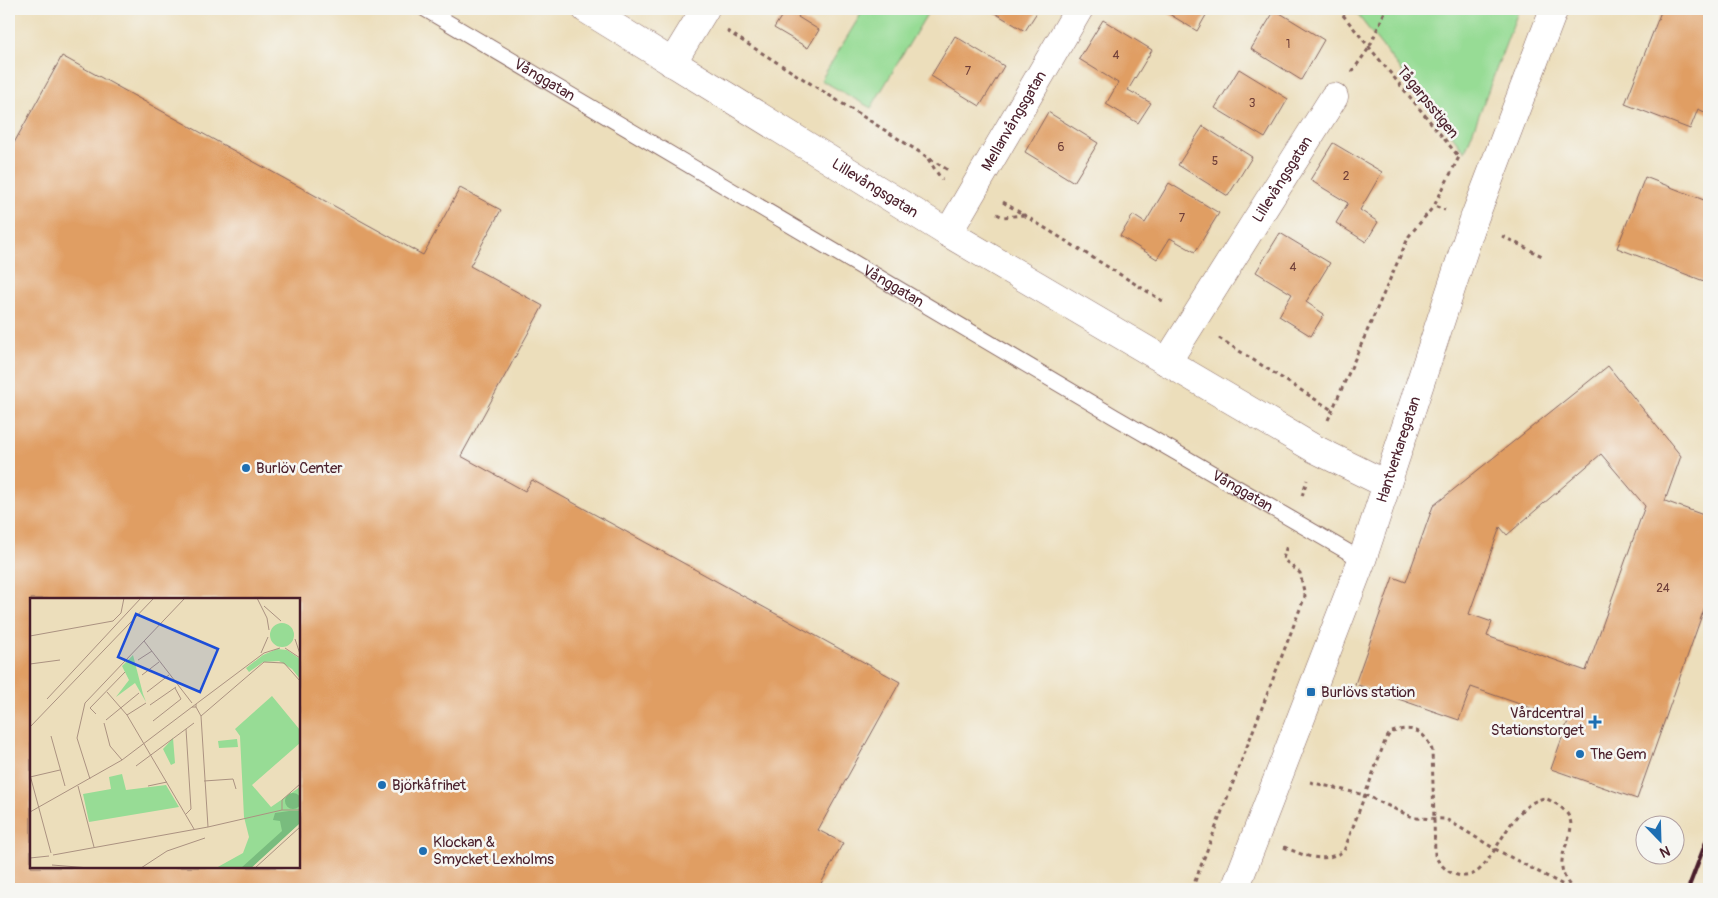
<svg xmlns="http://www.w3.org/2000/svg" width="1718" height="898" viewBox="0 0 1718 898" font-family="Pangolin,sans-serif">
<rect width="100%" height="100%" fill="#f6f6f2"/>
<filter id="ink" filterUnits="userSpaceOnUse"><feTurbulence type="fractalNoise" baseFrequency=".02" numOctaves="2"/><feDisplacementMap in="SourceGraphic" scale="10" xChannelSelector="R" yChannelSelector="G"/><feConvolveMatrix kernelMatrix="1 2 1 2 8 2 1 2 1" color-interpolation-filters="sRGB"/></filter>
<filter id="wash" filterUnits="userSpaceOnUse"><feTurbulence type="fractalNoise" baseFrequency=".0096" numOctaves="4" result="noise"/><feDisplacementMap in="SourceGraphic" scale="20" xChannelSelector="R" yChannelSelector="G"/><feGaussianBlur stdDeviation="1.12" result="paint"/><feColorMatrix in="noise" values="0 0 0 0 0 0 0 0 0 0 0 0 0 0 0 0 0 1.4 0 .05"/><feComposite in="paint" operator="in"/></filter>
<g filter="url(#wash)">
<rect width="100%" height="100%" fill="#ecdebb"/>
<path fill="#97dc95" stroke="#707e60" d="M864,9h66l-59,99 -50,-28z
M1353,9h166l-54,143z"/>
<g id="blocks">
<path fill="#e09e64" fill-rule="evenodd" d="M786,9h17l-5,8 21,13 -11,18 -34,-20z
M988,9h51l-14,22z
M1161,9h46l2,1 -12,21z
M1662,9h38l9,3v102l-11,-5 -8,20 -65,-25z
M1275,10l49,30 -23,40 -50,-31z
M1103,20l49,30 -24,40 23,13 -13,20 -32,-19 12,-21 -39,-24z
M955,36l49,30 -24,40 -49,-30z
M62,56l361,199 37,-67 41,22 -31,56 73,40 -82,150 64,35 7,-11 368,202 -82,148 25,13 -25,46h-809v-737zM31,599h268v268h-268z
M1239,69l49,30 -23,39 -50,-30z
M1048,112l50,31 -24,39 -49,-30z
M1203,126l49,31 -24,39 -50,-31z
M1333,143l49,29 -22,38 18,12 -12,20 -30,-19 12,-20 -38,-23z
M1645,177l64,25v81l-92,-35z
M1169,183l50,30 -24,39 -25,-14 -13,21 -37,-23 13,-21 12,8z
M1280,233l50,30 -24,39 18,12 -13,22 -32,-20 13,-22 -36,-22z
M1608,366l73,90 -16,45 44,16v78l-72,204 -86,-30 17,-48 -97,-34 -12,33 -104,-36 38,-107 13,5 27,-76zM1601,454l44,52 -59,165 -99,-35 5,-14 -23,-8 31,-87 7,8z"/>
</g>
</g>
<g filter="url(#ink)">
<use href="#blocks" fill-opacity="0" stroke="#83625d" stroke-width="1"/>
<g fill="none" stroke-linecap="round" stroke-linejoin="round">
<g stroke="#83625d" stroke-width="17">
<g id="lane">
<path id="s1" d="M425,9l690,408 247,143"/>
</g>
</g>
<g stroke="#83625d" stroke-width="29">
<g id="street">
<path id="s2" d="M586,9l362,224 367,216 71,35"/>
<path d="M672,63l33,-54"/>
<path id="s3" d="M948,233l131,-224"/>
<path id="s4" d="M1167,362l167,-265"/>
<path id="s5" d="M1235,889l127,-329 112,-341 80,-210"/>
</g>
</g>
<path stroke="#83625d" stroke-width="3" stroke-dasharray="4 4" stroke-linecap="butt" d="M1338,9l121,148 -25,49 11,4
M727,31l221,139
M1352,72l17,-24 17,-39
M928,159l14,21
M1003,202l163,101
M997,214l6,3 21,-2
M1502,236l40,20
M1219,338l113,72
M1328,420l81,-184 25,-30
M1302,496l5,-16
M1310,782l55,13 49,23 32,1 49,30 74,39
M1284,847c21,9 38,17 60,4l41,-110 5,-8c20,-8 34,-4 42,17l3,105c7,17 31,30 46,13 21,-22 32,-64 64,-70 60,27 -8,53 28,91
M1192,889l113,-293 -5,-23 -17,-14 4,-14"/>
<use href="#lane" stroke="#fff" stroke-width="15"/>
<use href="#street" stroke="#fff" stroke-width="28"/>
<path stroke="#4a1f2b" stroke-width="4" d="M1688,889l21,-55"/>
</g>
</g>
<g fill="#1f6fb2" stroke="#f6f6f2" stroke-width="2">
<circle cx="246" cy="468" r="5"/>
<rect x="1306" y="687" width="10" height="10" rx="2.5"/>
<path d="M1592.5 714.5h5v5h5v5h-5v5h-5v-5h-5v-5h5z"/>
<circle cx="1580" cy="754" r="5"/>
<circle cx="382" cy="785" r="5"/>
<circle cx="423" cy="851" r="5"/>
</g>
<g text-anchor="middle" stroke-width="5" stroke-linejoin="round" paint-order="stroke">
<g font-size="12" fill="#703f39">
<text x="1288" y="48">1</text>
<text x="1116" y="59">4</text>
<text x="968" y="75">7</text>
<text x="1252" y="107">3</text>
<text x="1061" y="151">6</text>
<text x="1215" y="165">5</text>
<text x="1346" y="180">2</text>
<text x="1182" y="222">7</text>
<text x="1293" y="271">4</text>
<text x="1663" y="592">24</text>
</g>
<g font-size="15" fill="#4a1f2b" stroke="#f6f6f2">
<text dy="5" stroke="none"><textPath href="#s1" startOffset="139">Vånggatan</textPath></text>
<text transform="translate(1428 102) rotate(51)" y="5">Tågarpsstigen</text>
<text dy="5" stroke="none"><textPath href="#s3" startOffset="130">Mellanvångsgatan</textPath></text>
<text dy="5" stroke="none"><textPath href="#s4" startOffset="216">Lillevångsgatan</textPath></text>
<text dy="5" stroke="none"><textPath href="#s2" startOffset="340">Lillevångsgatan</textPath></text>
<text dy="5" stroke="none"><textPath href="#s1" startOffset="544">Vånggatan</textPath></text>
<text dy="5" stroke="none"><textPath href="#s5" startOffset="469">Hantverkaregatan</textPath></text>
<text dy="5" stroke="none"><textPath href="#s1" startOffset="949">Vånggatan</textPath></text>
</g>
<g font-size="15" fill="#4a1f2b" stroke="#f6f6f2" text-anchor="start">
<text x="256" y="473">Burlöv Center</text>
<text x="1321" y="697">Burlövs station</text>
<text x="1584" y="718" text-anchor="end">Vårdcentral<tspan x="1584" dy="17">Stationstorget</tspan></text>
<text x="1590" y="759">The Gem</text>
<text x="392" y="790">Björkåfrihet</text>
<text x="433" y="847">Klockan &amp;<tspan x="433" dy="17">Smycket Lexholms</tspan></text>
</g>
</g>
<g transform="translate(30 598)">
<rect width="270" height="270" fill="#ecdebb"/>
<path d="M240 37a12 12 0 1 1 24 0a12 12 0 1 1-24 0ZM247,51l10,1 13,9v20l-8,-10 -13,-8 -16,1 -14,10 -3,-4 17,-13zM103,57l10,39 3,8 -11,-19 -19,14 13,-17 -7,-14zM242,98l28,34v13l-48,42 19,22 29,-20v36l-49,45h-35l27,-15 6,-16 -5,-20 -4,-81 -5,-7zM143,140l2,25 -4,2 -8,-16zM207,141l1,8 -19,1 -1,-7zM92,176l4,16 40,-5 13,22 -90,15 -6,-28 28,-5 -2,-12z" fill="#97dc95"/>
<path d="M255 203a8 8 0 1 1 16 0a8 8 0 1 1-16 0ZM259,213h11v12l-49,45h-10l41,-37 -2,-10 -7,-1 2,-7z" fill="#79bc7e"/>
<path fill="none" stroke="#ab9281" stroke-width="1" d="M227,0l10,20 2,12M234,8l17,15M0,38l83,-15 8,-8 3,-15M265,41l5,15M114,43l48,62M255,50l15,10M231,55l7,-16M108,62l14,-9M0,66l30,-4M112,77l17,-13M77,94l20,23 67,114M117,94l22,-17M17,101l94,-101M166,106v3h-4l72,-54 16,-5M120,107l26,-18M166,109l5,9 7,111M66,116l-6,-6 35,-36M97,117l19,-12M171,118l63,-54 20,1 16,18M76,122l33,-27M123,123l28,-22 -6,-11M74,125l6,23 12,14M0,129l124,-129M156,131l5,80 -5,5M21,138l14,50M106,168l58,-43M0,177l21,78M0,179l30,-7M60,181l-13,-41 8,-35 100,-105M174,183l29,-2 3,10M48,188l16,61M118,188l19,-4M252,212v-10l18,-16M0,214l92,-52 70,-53M23,257l155,-28 74,-17h18M0,260l19,-2M22,267l38,3M111,270l26,-17 38,-13M225,270l45,-41"/>
<path fill="#1d4ed8" fill-opacity="0.15" stroke="#1d4ed8" stroke-width="2.5" d="M106,16l82,35 -18,43 -82,-35z"/>
<rect width="270" height="270" fill="none" stroke="#4a1f2b" stroke-width="2.5"/>
</g>
<rect width="1718" height="898" fill="none" stroke="#f6f6f2" stroke-width="30"/>
<g transform="translate(1660 840) rotate(157)"><circle r="24" fill="#f6f6f2" stroke="#b1a0a2"/>
<path d="M0-4L9 19L0 12L-9 19Z" fill="#1f6fb2"/>
<text y="-8" font-size="14" font-weight="bold" text-anchor="middle" fill="#4a1f2b">N</text>
</g>
</svg>
